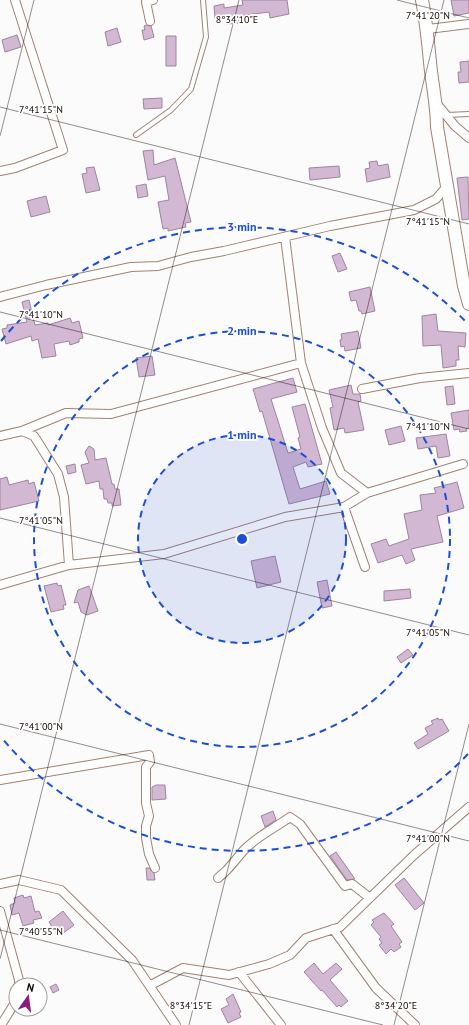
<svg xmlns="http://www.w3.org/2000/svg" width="469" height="1025" viewBox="0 0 469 1025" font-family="'PT Sans',sans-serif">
<rect width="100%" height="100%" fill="#fbfbfb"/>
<path fill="#d2b8d3" stroke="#9e859e" d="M242,0h45l2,14 -19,4 -1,-6 -31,4 1,7 -12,1 -1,-8 -11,2 -1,-12 10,-2v4l19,-3z
M451,0h18v13l-15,3z
M146,25l5,1 3,11 -10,3 -2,-10h3l-1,-4z
M117,28l4,14 -13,4 -3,-14z
M17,35l4,12 -16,5 -3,-12z
M166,36h10v30h-10z
M469,61v21l-10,1 -1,-11h3l-1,-10z
M162,98v10l-18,1 -1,-10z
M153,150l1,15 21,-7 16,64 -6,1 1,4 -18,4v-3l-5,1 -5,-27 11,-2 -4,-24 -17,4 -5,-29z
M377,161l1,5 10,-2 2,13 -23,5 -2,-13 5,-1 -1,-6z
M339,166l1,11 -30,3 -1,-12z
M94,167l6,23 -14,3 -4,-19 5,-1 -1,-5z
M468,177l1,42 -7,1 -5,-42z
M146,184l2,12 -10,2 -2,-12z
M46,196l4,16 -19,5 -4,-16z
M340,253l7,16 -9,3 -6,-16z
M370,287l5,24 -13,3 -1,-3h-2l-3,-11 -5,1 -2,-9z
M29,300l6,25 13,-2v2l22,-7 2,5 7,-2 4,17 -4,1v3l-9,3 -1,-4 -15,3 2,12 -14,2 -4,-19 -6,2 -1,-5 -25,8 -4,-15 5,-1v-3l20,-3 -5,-20z
M436,314l2,17 28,2 -1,14 -7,-1 1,14h-3v6l-13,2 -2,-23 -18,1 -1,-30z
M358,331l3,17 -16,3 -1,-5 -3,1 -1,-7 2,-1 -1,-5z
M152,356l3,19 -16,2 -3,-19z
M293,378l4,14 -26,7 7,22 10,32 13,-4 -3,-11 2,-1 -8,-30 13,-3 17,60 -14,3 -2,-5 -13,5 7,22 26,-8 4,13 -41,10 -27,-93 -2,1 -7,-23z
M351,385l2,9h7l1,7 -3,1 6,28 -19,3 -1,-5 -10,2 -4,-22 3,-1 -4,-17z
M453,386l2,18 -8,1 -2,-18z
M469,410v18l-3,1 1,2 -7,1 -1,-3 -5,1 -3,-17z
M401,426l4,15 -16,4 -4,-15z
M446,434l4,22 -12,2 -2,-12 -18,3 -2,-11z
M89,446l5,3 1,11 11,-2 6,26h2l1,5h4l2,16 -9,1v-3h-4l-1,-4h-3l-1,-10h-3l-1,-8 -13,3 -5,-19 8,-2 -4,-11z
M75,464l1,8 -8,2 -2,-8z
M7,477l2,8 19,-5 1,4 5,-2 5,19 -39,9v-31z
M457,482l7,26 -27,8 6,26 -32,7 4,11 -9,4 -4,-9 -24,8 -7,-19 15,-5 3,7 20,-7 -5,-25 18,-4 -2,-15 16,-2 -2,-5z
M275,556l6,26 -24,6 -6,-27z
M327,580l5,26 -10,2 -5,-26z
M57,583l1,3 3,-1 5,20h-3l1,4 -13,3 -7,-26z
M89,586l9,25 -11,4 -6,-3 -3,-10 -4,1 4,-13z
M410,589l1,9 -27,3v-10z
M408,649l5,6 -12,8 -4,-6z
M438,718l1,2 3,-1 7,12 -31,18 -4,-6 14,-9 -3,-6 8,-4 -2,-3z
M156,785h9l1,14 -14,1v-13z
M273,811l3,9 -11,7 -4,-11z
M336,852l19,27 -8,1 -17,-24z
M146,868h3l5,5 1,7h-8z
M404,878l20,25 -9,7 -20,-25z
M23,895l1,3 7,-2 4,16 4,-1 3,7 -9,2 1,3 -11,3 -4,-13 -7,2 -2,-10 5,-2 -1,-5z
M63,911l11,14 -12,9 -2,-3 -3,4 -8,-13z
M384,913l10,11 -3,2 11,16 -3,2 2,3 -7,5 -3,-3 -5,5 -7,-9 3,-2 -3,-4 2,-2 -10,-12 3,-3 -2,-2z
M314,963l9,11 13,-11 6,6 -12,11 18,21 -7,6 -2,-2 -2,2 -15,-17 -1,1 -17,-19z
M56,984l3,6 -6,3 -3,-6z
M233,994l8,18 -2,1 2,4 -13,6 -7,-14 8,-4 -3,-6z"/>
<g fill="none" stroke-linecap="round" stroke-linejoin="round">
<g stroke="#a28171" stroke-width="6">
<path id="lane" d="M447,115l22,-1
M136,135l35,-25 20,-21 15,-52 -3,-37"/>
</g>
<g stroke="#a28171" stroke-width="10">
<path id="street" d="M150,21l-4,-19 7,-2
M428,29l41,-5
M437,104l18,22 14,12
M0,171l15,-3 48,-18 -48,-150
M0,297l46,-12 85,-18 27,-1 33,-9 33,-6 106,-25 84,-16 22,-11 12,-14
M301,363l21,65 19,45 26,20 96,-29
M362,389l58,-11 49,-5
M22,431l44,-18 45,1 190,-51 -16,-126
M0,436l22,-5 12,5 24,38 6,23 5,68 -69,20
M344,507l21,60
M69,565l95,-11 121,-37 59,-10 23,-14
M0,780l149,-25 1,7 -4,5v36l3,13 -3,10v12l3,16 6,14
M218,878c14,-11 15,-16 26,-28 13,-14 31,-22 46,-33l10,7 45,62 7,-2 18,14
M0,884l19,-4 42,10 71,70 44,65
M0,911l19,69v5
M333,929l43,59 39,37
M239,972l42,53
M151,985l32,-17 46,7 40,-11 21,-9 16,-17 34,-11 74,-72 55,-48
M1,1025l15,-24"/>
</g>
<g stroke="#a28171" stroke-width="14">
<path id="secondary" d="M422,0c4,21 6,41 8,62 2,22 7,43 7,65l27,159 5,18"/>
</g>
<use href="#lane" stroke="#fff" stroke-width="4"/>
<use href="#street" stroke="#fff" stroke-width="8"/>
<use href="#secondary" stroke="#fff" stroke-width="12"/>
</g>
<path fill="none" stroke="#140804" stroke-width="1" stroke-opacity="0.45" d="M397,0l72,18M0,107l469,117M0,136l34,-136M0,312l469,117M0,518l469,117M0,724l469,117M0,930l383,95M0,959l239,-959M189,1025l255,-1025M394,1025l75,-301"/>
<circle cx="242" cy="539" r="104" fill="#1d4ed8" fill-opacity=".12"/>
<g fill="none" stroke="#1d4ed8" stroke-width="2" stroke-dasharray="7 5">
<circle cx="242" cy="539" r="104"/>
<circle cx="242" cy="539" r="208"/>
<path d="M468 754A312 312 0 0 1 1 737M1 341A312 312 0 0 1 468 324"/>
</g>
<g font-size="10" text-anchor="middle" fill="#140804" stroke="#fff" stroke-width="3.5" stroke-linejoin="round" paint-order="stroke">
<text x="428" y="19">7°41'20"N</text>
<text x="237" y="23">8°34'10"E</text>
<text x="41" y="113">7°41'15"N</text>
<text x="428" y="225">7°41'15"N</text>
<text x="41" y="318">7°41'10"N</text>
<text x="428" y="430">7°41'10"N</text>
<text x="41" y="524">7°41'05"N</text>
<text x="428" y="636">7°41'05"N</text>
<text x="41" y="730">7°41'00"N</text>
<text x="428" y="842">7°41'00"N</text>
<text x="41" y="935">7°40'55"N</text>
<text x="191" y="1009">8°34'15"E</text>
<text x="396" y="1009">8°34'20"E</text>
</g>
<circle cx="242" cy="539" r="6" fill="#1d4ed8" stroke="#fff" stroke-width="2"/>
<g font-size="12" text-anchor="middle" font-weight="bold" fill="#1d4ed8" stroke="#fff" stroke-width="3.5" stroke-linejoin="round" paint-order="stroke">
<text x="242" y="231">3 min</text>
<text x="242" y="335">2 min</text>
<text x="242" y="439">1 min</text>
</g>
<g transform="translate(28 997) rotate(14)"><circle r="19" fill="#ffffff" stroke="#a19c9b"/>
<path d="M0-3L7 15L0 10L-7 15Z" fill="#8d1b7d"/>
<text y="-6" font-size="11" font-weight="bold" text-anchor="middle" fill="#140804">N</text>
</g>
</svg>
